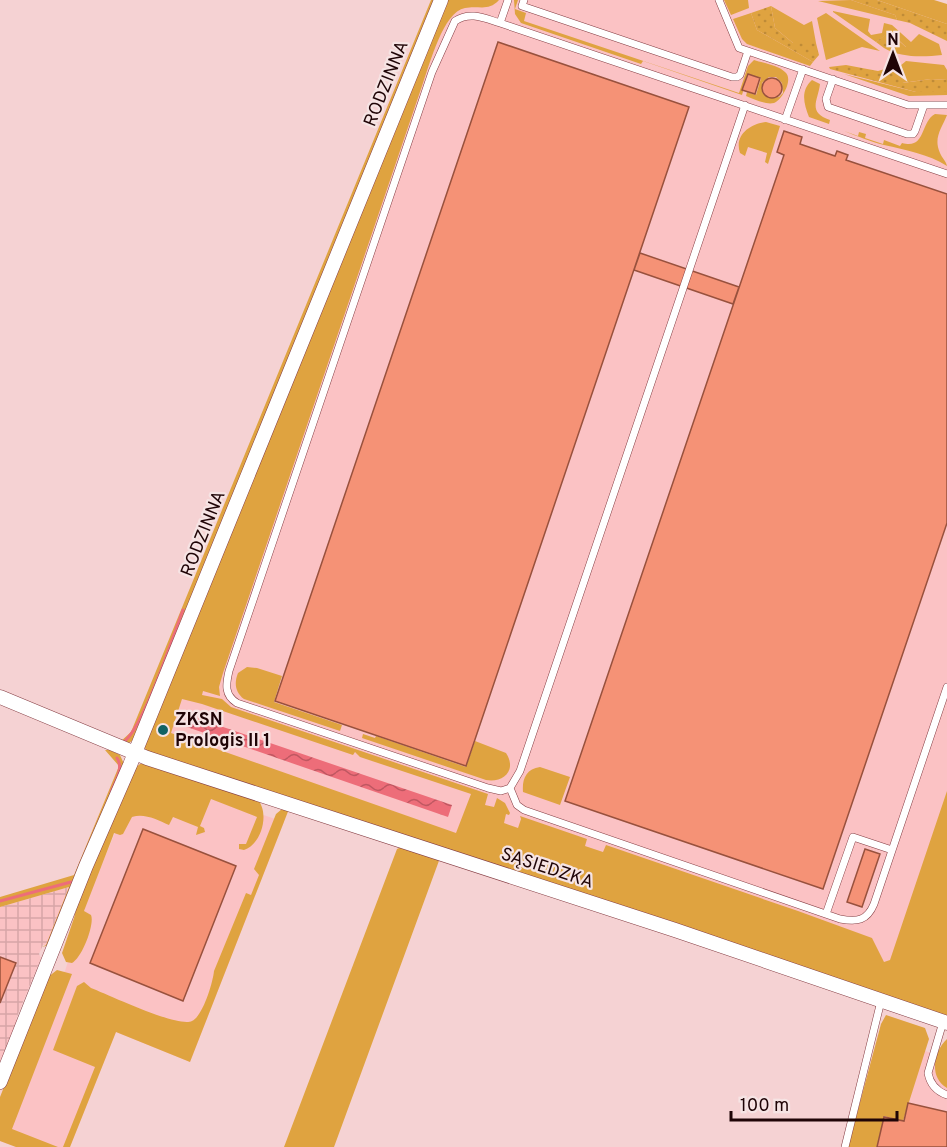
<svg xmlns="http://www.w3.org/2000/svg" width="947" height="1147" font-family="Overpass,sans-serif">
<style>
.built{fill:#fbc2c4}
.industrial{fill:url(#industrial-grid)}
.green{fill:#dfa340;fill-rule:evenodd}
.garden{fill:url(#garden-dots)}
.water{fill:url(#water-waves)}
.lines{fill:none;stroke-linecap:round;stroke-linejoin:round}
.stream{stroke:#ed6d79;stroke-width:3}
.building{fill:#f59276;stroke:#98513d;stroke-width:1.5}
.service-casing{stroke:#853d43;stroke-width:8}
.minor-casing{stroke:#853d43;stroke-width:15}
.service{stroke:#fff;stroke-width:7}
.minor{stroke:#fff;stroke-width:14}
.poi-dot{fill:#116263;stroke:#f6e4e4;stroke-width:2}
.labels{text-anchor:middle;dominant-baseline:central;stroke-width:4.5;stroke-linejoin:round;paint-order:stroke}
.street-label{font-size:18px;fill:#1f0406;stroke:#f6e4e4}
.poi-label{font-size:18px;font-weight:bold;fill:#1f0406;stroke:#f6e4e4;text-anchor:start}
</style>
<defs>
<pattern id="industrial-grid" width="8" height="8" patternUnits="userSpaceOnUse" patternTransform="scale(1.5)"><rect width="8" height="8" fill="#fbc2c4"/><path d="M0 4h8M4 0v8" fill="none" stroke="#d7a5a7"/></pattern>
<pattern id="garden-dots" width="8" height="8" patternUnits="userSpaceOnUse" patternTransform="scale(1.5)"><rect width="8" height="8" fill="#dfa340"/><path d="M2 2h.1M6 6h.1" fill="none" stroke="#bf8b37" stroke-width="1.8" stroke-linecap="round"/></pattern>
<pattern id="water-waves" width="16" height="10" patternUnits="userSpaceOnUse" patternTransform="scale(1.5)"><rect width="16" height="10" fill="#ed6d79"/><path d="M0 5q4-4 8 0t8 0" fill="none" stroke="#bf5761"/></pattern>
</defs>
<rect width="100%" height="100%" fill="#f5d2d3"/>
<path class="built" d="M454,0H877L947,24V1013L165,733L169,721L163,719Z
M140,773L284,822L190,1062L116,1032L70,1147H16L0,1141V1113L55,976L65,971L89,895Z
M916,1048L947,1058V1147H859Z"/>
<path class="industrial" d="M69,887L46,945H43L39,954L41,958L16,1019L19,1021L0,1070V907Z"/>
<path class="green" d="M431,0H436L138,732L132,741L127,744L120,742L131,732Z
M445,0H499C488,12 479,5 465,8C443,12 430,64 423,83L223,673L219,687L220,696L203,691L202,695L222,699L231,707L488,794L485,805L494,807L497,798L505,803L510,813L509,815L506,814L504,823L518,828L521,819L520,816L587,839L585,846L603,852L606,845L798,911L872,938L884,962L890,960L947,791V1016L586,894L151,753L146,751L144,745ZM182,699L202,704L353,755L355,752L360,757L471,794L456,833L171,733Z
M514,0H518L515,9L526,13L524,21L739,93L748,66L754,60C763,63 778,65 785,72C794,79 782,100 774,103C765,105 754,99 746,96L747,92L756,95L761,78L748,74L742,95L643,61L641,64L521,23L515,14ZM769,77H776L782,83L783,93L779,97L769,98L762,92V83Z
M724,0H748L749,8L731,15Z
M851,0L895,15L897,20L818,1Z
M877,0H934L947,4V24Z
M771,6L804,25L812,21L816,43H793L775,28Z
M833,11L870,19L868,31L871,35L882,33L884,23L892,25L911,42L919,34L939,44L942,55C923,57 901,58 884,48L906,47L890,32L876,42L833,12Z
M751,13L757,30L813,62L810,66L747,44L742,39L733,19Z
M826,13L880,51L862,47L826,60L817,18Z
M906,61L944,65L947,70V80L931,79L902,83L894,71Z
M844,74L916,92H947V95L909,96Z
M812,80L820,84C818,101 807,112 830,120L829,124L809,117C804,104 800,91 812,80Z
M935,114L947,115C942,128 933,138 940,153C942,158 946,161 947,166C928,154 906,150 884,145C871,142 857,136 844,131L858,136L859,132L866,134L865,138L883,144L884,140L900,146L902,143C926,150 920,122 935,114Z
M766,122L780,126L768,164L765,162L767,153L748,147L745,156L740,153C734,135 750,124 766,122Z
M247,667L257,668L282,676L274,702L342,725L340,731L244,699C235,692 234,683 238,673Z
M363,734L375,738L376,736L466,767L475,741L506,753C517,770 504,783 486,780L362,738Z
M105,750H110L120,755L124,764L49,945L42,947L46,945L69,887L0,907V897L74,875L119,766Z
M140,764H146L258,800C270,814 261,845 244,850L239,849V844H246L257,817L211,799L200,826L204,828L205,832L196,835L198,827L173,817L169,825C157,820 145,813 132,817L123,834L120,835L114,833L113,836L84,911L91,915C95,924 82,958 72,963L66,962L62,953L74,918L78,901L136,767Z
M540,767L570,777L560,805L523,792C522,779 526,769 540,767Z
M282,809H289L190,1062L116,1032L70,1147H63L95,1067L53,1050L77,986L84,982L91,988C109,995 178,1028 192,1021C203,1016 213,982 214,971L246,893L251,895L259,875L254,869L276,814Z
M403,846L440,858L334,1147H284L397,849Z
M57,970L72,974L12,1129L58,1147H16L0,1141V1097L48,977Z
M886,1015L925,1028L929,1039L903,1121L884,1116L877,1147H848L881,1024Z
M947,1039V1088C929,1078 933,1052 947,1039Z"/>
<path class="garden" d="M851,0H877L947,24V41L910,23L897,20L895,15Z
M771,6L775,28L793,43H816L819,55L813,62L757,30L751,13Z
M889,32L907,48H884L876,42Z
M846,65L878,71L885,69L894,71L903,83L931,79L947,80V92H916L830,69L829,67Z"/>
<path class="water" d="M191,716L452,805L448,817L187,727Z"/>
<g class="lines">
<path class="stream" d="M125,741C145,723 172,639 183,610
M111,792C115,782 124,768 117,758
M0,901L71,882"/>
</g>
<path class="building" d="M498,42L689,107L466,766L275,701Z
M748,74L760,78L755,94L742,90Z
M762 88a10 10 0 1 1 20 0a10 10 0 1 1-20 0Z
M784,131L802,137L800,144L835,156L837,151L848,155L846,160L947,194V523L823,889L565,801L784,155L777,152Z
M640,253L739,287L733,304L634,270Z
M143,829L236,866L183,1001L90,963Z
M865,849L880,854L862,907L847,902Z
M0,957L16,963L0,1003Z
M908,1103L947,1112V1147H877L884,1117L904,1121Z"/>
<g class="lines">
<g class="service-casing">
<path id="service" d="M524,0L522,6L732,77H737L740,75L748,51
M719,0L739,48L908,105H947
M500,23L508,0
M833,79L826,99L828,107L907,134H913L915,131L924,105
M745,105L520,771L510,788L501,791L488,788L237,703C224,695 226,684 229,671L432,72L455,21C470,11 484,18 500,23C649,73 798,124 947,174
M785,120L803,69
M510,788L517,805L524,810L840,919C857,922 867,921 874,904L947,687
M826,914L853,837L892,850
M943,1022L928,1073C930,1084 936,1091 947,1095
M845,1147L881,1001"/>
</g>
<g class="minor-casing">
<path id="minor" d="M0,697L147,758L675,930L947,1023
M0,1082L86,866L130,765L441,0"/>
</g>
<use href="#service" class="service"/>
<use href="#minor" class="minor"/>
</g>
<circle class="poi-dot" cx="163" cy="730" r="6"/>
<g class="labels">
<g class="street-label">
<text transform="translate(387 84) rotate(-68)">RODZINNA</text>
<text transform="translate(204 534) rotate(-68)">RODZINNA</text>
<text transform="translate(547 869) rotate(18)">SĄSIEDZKA</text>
</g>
<g class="poi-label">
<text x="175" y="720">ZKSN<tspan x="175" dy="21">Prologis II 1</tspan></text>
</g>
</g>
<g transform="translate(893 54)" stroke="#f6e4e4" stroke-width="4.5" paint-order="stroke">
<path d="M0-4.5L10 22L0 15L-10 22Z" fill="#1f0406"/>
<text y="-9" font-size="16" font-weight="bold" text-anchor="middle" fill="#1f0406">N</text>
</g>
<path d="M731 1111v9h166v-9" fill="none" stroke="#1f0406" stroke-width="3"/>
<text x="740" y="1111" font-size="18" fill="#1f0406" stroke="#f6e4e4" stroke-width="4.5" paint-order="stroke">100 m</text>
</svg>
